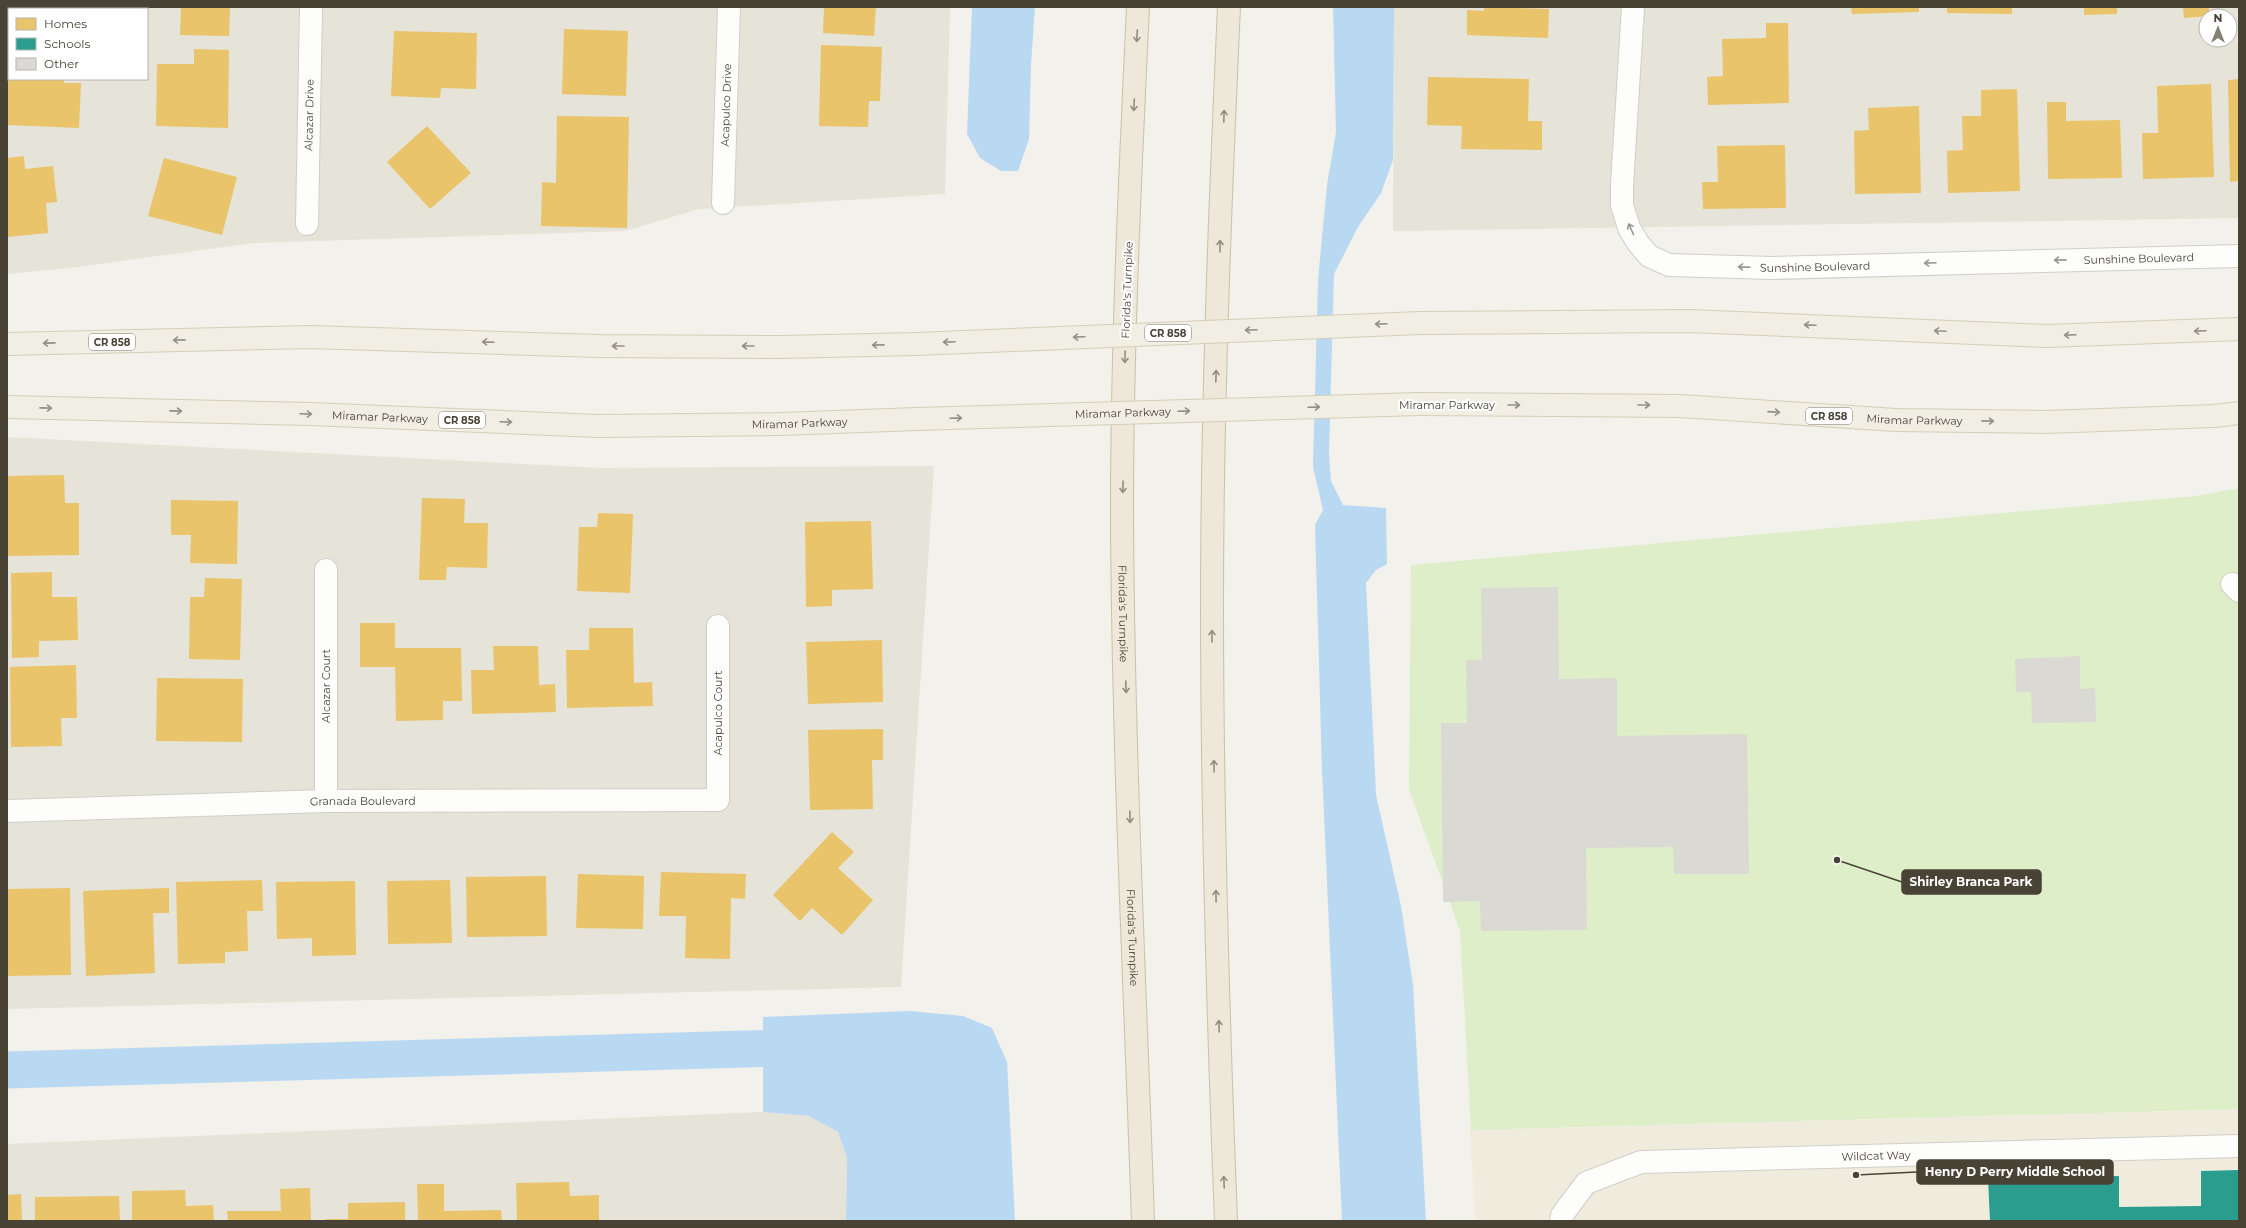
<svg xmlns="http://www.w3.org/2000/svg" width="2246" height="1228" font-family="Montserrat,sans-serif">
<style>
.residential{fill:#e6e3d8;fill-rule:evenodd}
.education{fill:#f0ecdd}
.green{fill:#ddeec9}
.water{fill:#b9d8f2}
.homes{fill:#e9c46a}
.schools{fill:#2a9d8f}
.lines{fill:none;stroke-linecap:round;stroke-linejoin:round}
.canal{stroke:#b9d8f2;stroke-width:37}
.building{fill:#dbd9d3}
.minor-casing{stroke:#d0cec8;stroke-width:24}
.major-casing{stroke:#d5ceb7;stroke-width:24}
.highway-casing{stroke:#ccc0a4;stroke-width:24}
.minor{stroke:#fdfdfc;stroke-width:22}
.major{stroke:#f1eee4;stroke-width:22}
.highway{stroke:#ede8d9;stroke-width:22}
.major-bridge-casing{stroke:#d5ceb7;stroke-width:24;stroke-linecap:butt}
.major-bridge{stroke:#f1eee4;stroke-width:22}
.oneway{stroke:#938d7f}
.oneway2{stroke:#9a978f}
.oneway3{stroke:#959084}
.labels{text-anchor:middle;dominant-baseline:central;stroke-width:4;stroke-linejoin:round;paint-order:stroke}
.shield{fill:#fff;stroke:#807b72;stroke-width:1}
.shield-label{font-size:10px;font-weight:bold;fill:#494336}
.street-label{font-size:11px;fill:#494336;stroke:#fff}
.leader{fill:none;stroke:#494336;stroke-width:1.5}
.callout-dot{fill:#494336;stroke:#fff;stroke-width:1.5}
.callout{fill:#494336;stroke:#494336;stroke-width:1.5}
.callout-label{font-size:12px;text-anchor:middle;font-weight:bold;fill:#fff}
</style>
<rect width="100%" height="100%" fill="#f2f1eb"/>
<path class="residential" d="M7,7H950L945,194L699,209L625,231L254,243L69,268L7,274ZM9,9H147V79H9Z
M1394,7H2239V218L1393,231ZM2206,16H2230V40H2206Z
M7,437L600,468L934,466L901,987L7,1009Z
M763,1112L809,1116L838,1132L847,1157L846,1221H7V1144Z"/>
<path class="education" d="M2239,1109V1221H1475L1470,1130Z"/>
<path class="green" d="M2239,488V1109L1471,1130L1460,931L1409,789L1411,565L2196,496Z"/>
<path class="water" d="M972,7H1035L1031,64L1029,139L1018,171H1001L980,158L967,134Z
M1333,7H1394L1393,160L1381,193L1358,227L1334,274L1329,452L1331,481L1343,505L1386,508L1387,564L1376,570L1366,583L1376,795L1401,906L1413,985L1426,1221H1342L1322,769L1315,525L1323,510L1313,467L1318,280L1327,185L1336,132Z
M910,1011L963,1016L992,1028L1007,1062L1015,1221H846L847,1157L838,1132L809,1116L763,1112V1017Z"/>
<path class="homes" d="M7,7H66V9H9V31H7Z
M181,7H230L229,36L180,35Z
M824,7H876L874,36L823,33Z
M1484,7L1549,9L1548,38L1467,35V10L1484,11Z
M1851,7H1919V12L1852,14Z
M1947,7H2012V14L1947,13Z
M2084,7H2117V14L2084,15Z
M2183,7H2209V16L2184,18Z
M1766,23H1788L1789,103L1708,105L1707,77L1723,76L1722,39L1766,38Z
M564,29L628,31L626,96L562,94Z
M394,31L477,33L476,89L441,88L440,98L391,96Z
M821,45L882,47L880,101H869L868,127L819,126Z
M7,46H9V79H64V83H81L79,128L7,125Z
M194,49L229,50L228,128L156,126L157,64H194Z
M1428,77L1529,79L1528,121H1542V150L1461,149L1462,126L1427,125Z
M2239,79V181L2230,182L2228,80Z
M2211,84L2214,177L2143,179L2142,133H2158L2157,86Z
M2017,89L2020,191L1948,193L1947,151L1963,150L1962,116H1981V90Z
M2047,102H2066V121L2120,120L2122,178L2048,179Z
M1919,106L1921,193L1855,194L1854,131L1869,130L1868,108Z
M557,116L629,117L627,228L541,226L542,182L556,183Z
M427,126L471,173L430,209L387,162Z
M1785,145L1786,208L1703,209L1702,182H1718L1717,146Z
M24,156L25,169L53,166L57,202L46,203L48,233L7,237V158Z
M164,158L237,177L222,235L148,216Z
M64,475L65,503H79V555L7,556V476Z
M422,498L465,499L464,523H488L487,568L447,567L446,580H419Z
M171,500L238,501L237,564L190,563L191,535H171Z
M598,513L633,514L630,593L577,591L579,527H597Z
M871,521L873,589L832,590V606L806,607L805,522Z
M52,572V597H77L78,640L39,641V657L12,658L11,573Z
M205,578L242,579L240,660L189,659L190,597H204Z
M360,623H395V648H461L462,701H443V720L396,721L395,667H360Z
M589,628H633L634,683L652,682L653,706L567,708L566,650H589Z
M882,640L883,702L808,704L806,642Z
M493,646H538L539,685L555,684L556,712L472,714L471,670H494Z
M76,665L77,718H61L62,746L11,747L10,667Z
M157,678L243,679L242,742L156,741Z
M883,729V760H872L873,809L810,810L808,730Z
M832,832L854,852L838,868L873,900L842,935L812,908L800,921L773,895Z
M661,872L746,874L745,899L731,898L730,959L685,958L686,916H659Z
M578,874L644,876L643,929L576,928Z
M546,876L547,936L467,937L466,877Z
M262,880L263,911H247L248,951L225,952V963L178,964L176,882Z
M450,880L452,943L388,944L387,881Z
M355,881L356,955L312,956V938L277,939L276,882Z
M70,888L71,975L7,976V889Z
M169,888V913H153L155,973L86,976L83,891Z
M569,1182L570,1196L599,1195V1221H517L516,1183Z
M417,1184H444V1211L501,1210L502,1221H418Z
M310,1188L311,1221H228L227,1211H281L280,1189Z
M185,1190L186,1206L213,1205L214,1221H132V1191Z
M21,1194L22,1221H7V1195Z
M119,1196L120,1221H35V1197Z
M405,1202V1221H325V1219H348V1203Z"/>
<path class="schools" d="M2239,1170V1221H1990L1988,1179L2119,1176V1207L2201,1206V1171Z"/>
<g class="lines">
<path class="canal" d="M7,1070L814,1047"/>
</g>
<path class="building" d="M1558,587L1559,679L1617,678V736L1747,734L1749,874H1674L1673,847L1586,848L1587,930L1481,931L1480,901L1443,902L1441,723H1467L1466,660H1482L1481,588Z
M2080,656V689L2095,688L2096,722L2032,723L2031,692H2016L2015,659Z"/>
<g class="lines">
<g class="minor-casing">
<g id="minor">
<path id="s1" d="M1633,7L1622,185V205L1629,228L1638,243L1649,256L1669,265L1773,268L2239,256"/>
<path id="s2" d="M723,203L729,7"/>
<path id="s3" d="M307,224L311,7"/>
<path d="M326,570V801"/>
<path d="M2232,584L2239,591"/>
<path id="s4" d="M7,811L326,801L718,800V626"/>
<path id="s5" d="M1561,1221L1562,1215L1586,1183L1641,1162L2239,1146"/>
</g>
</g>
<g class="major-casing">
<g id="major">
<path d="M1420,323L1690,321L2047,336L2239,329"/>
<path d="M7,344L311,337L600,346L780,347L917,344"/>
<path id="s6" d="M1419,404L1680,406L1896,420L2045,422L2214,416L2239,413"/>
<path id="s7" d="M7,407L310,414L598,426L781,424L917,419"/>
</g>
</g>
<g class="highway-casing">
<g id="highway">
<path id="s8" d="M1138,7C1130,176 1122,345 1122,513C1123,749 1135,985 1143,1221"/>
<path d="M1226,1221C1218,1016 1212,810 1212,605C1212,406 1220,206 1229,7"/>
</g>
</g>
<use href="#minor" class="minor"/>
<use href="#major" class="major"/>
<use href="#highway" class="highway"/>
<g class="major-bridge-casing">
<g id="major-bridge">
<path d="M917,344L1420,323"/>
<path id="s9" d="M917,419L1419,404"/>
</g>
</g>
<use href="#major-bridge" class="major-bridge"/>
</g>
<defs><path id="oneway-shaft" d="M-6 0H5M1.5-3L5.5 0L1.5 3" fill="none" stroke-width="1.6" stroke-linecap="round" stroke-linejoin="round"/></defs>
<g class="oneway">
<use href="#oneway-shaft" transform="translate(1137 36) rotate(93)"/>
<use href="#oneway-shaft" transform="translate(1134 105) rotate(93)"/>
<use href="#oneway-shaft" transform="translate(1224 116) rotate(-88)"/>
<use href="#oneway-shaft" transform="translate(1220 246) rotate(-89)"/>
<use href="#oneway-shaft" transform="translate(1125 357) rotate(91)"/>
<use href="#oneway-shaft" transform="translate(1216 376) rotate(-88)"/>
<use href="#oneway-shaft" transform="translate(1123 487) rotate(91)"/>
<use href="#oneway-shaft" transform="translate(1212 636) rotate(-91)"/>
<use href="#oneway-shaft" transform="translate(1126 687) rotate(88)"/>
<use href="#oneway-shaft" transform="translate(1214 766) rotate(-91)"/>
<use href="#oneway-shaft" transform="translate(1130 817) rotate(88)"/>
<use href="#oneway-shaft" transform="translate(1216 896) rotate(-91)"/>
<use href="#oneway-shaft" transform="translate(1219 1026) rotate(-92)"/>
<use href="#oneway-shaft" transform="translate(1224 1182) rotate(-92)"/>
</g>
<g class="oneway2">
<use href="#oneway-shaft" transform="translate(1631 229) rotate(-114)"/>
<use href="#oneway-shaft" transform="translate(2060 260) rotate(179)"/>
<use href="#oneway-shaft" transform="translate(1930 263) rotate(178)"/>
<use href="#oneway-shaft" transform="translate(1744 267) rotate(-178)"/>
</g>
<g class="oneway3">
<use href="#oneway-shaft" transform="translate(1381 324) rotate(178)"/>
<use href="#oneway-shaft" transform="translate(1810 325) rotate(-178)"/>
<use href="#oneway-shaft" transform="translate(1251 330) rotate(178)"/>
<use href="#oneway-shaft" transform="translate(1940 331) rotate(-177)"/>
<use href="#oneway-shaft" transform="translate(2200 331) rotate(178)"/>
<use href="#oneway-shaft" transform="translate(2070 335) rotate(178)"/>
<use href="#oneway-shaft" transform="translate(1079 337) rotate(178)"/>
<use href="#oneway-shaft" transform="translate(179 340) rotate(179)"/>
<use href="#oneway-shaft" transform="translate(488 342) rotate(-178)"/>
<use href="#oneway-shaft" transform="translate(949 342) rotate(178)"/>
<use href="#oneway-shaft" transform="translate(49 343) rotate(179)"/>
<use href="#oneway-shaft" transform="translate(878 345) rotate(179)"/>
<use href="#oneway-shaft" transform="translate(618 346) rotate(-180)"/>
<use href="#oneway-shaft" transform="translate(748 346) rotate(-180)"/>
<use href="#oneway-shaft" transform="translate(1514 405)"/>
<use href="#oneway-shaft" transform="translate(1644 405)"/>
<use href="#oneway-shaft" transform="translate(1314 407) rotate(-2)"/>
<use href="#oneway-shaft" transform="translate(46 408) rotate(1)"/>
<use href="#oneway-shaft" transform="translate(176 411) rotate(1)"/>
<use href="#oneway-shaft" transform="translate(1184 411) rotate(-2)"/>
<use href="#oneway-shaft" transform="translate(1774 412) rotate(4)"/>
<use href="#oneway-shaft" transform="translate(306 414) rotate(2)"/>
<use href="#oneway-shaft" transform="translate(956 418) rotate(-2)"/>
<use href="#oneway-shaft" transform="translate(1988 421) rotate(1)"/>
<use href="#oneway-shaft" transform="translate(506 422) rotate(2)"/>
</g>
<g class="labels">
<g class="shield">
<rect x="1145" y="325" width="46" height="16" rx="3"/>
<rect x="89" y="334" width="46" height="16" rx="3"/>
<rect x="1806" y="408" width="46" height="16" rx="3"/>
<rect x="439" y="412" width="46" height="16" rx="3"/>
</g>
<g class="shield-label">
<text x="1168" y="333">CR 858</text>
<text x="112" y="342">CR 858</text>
<text x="1829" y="416">CR 858</text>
<text x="462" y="420">CR 858</text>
</g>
<g class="street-label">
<text stroke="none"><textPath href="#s2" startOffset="98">Acapulco Drive</textPath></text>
<text stroke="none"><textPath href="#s3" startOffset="109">Alcazar Drive</textPath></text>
<text stroke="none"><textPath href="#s1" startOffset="749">Sunshine Boulevard</textPath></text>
<text stroke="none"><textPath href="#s1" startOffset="425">Sunshine Boulevard</textPath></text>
<text transform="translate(1127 290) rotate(-88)">Florida's Turnpike</text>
<text x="1447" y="405">Miramar Parkway</text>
<text stroke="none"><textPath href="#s9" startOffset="206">Miramar Parkway</textPath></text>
<text stroke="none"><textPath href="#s7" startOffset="373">Miramar Parkway</textPath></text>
<text stroke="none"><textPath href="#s6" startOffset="496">Miramar Parkway</textPath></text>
<text stroke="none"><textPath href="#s7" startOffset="793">Miramar Parkway</textPath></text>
<text stroke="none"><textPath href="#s8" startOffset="607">Florida's Turnpike</textPath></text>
<text transform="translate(326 686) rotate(-90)">Alcazar Court</text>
<text transform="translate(718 713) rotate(-90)">Acapulco Court</text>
<text stroke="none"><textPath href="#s4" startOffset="356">Granada Boulevard</textPath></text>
<text stroke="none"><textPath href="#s8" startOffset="931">Florida's Turnpike</textPath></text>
<text stroke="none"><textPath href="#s5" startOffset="340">Wildcat Way</textPath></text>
</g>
</g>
<path class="leader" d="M1837 860L1902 882M1856 1175L1917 1172"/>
<g class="callout-dot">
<circle cx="1837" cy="860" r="4"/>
<circle cx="1856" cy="1175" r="4"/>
</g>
<g class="callout">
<rect x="1902" y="870" width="139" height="24" rx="4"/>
<rect x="1917" y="1160" width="196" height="24" rx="4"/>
</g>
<g class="callout-label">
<text x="1971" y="886">Shirley Branca Park</text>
<text x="2015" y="1176">Henry D Perry Middle School</text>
</g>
<rect width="2246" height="1228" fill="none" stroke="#494336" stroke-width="16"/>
<rect x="8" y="8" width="140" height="72" fill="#ffffff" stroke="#b6b4af"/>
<rect x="16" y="18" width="20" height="12" fill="#e9c46a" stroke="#b6b4af"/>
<text x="44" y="28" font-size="12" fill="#494336">Homes</text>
<rect x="16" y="38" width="20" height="12" fill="#2a9d8f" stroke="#b6b4af"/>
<text x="44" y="48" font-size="12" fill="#494336">Schools</text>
<rect x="16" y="58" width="20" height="12" fill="#dbd9d3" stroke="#b6b4af"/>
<text x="44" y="68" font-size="12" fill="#494336">Other</text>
<g transform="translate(2218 28)"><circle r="19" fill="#ffffff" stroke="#b6b4af"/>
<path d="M0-3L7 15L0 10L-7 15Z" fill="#848075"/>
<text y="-6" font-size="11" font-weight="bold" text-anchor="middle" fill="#494336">N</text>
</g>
</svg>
